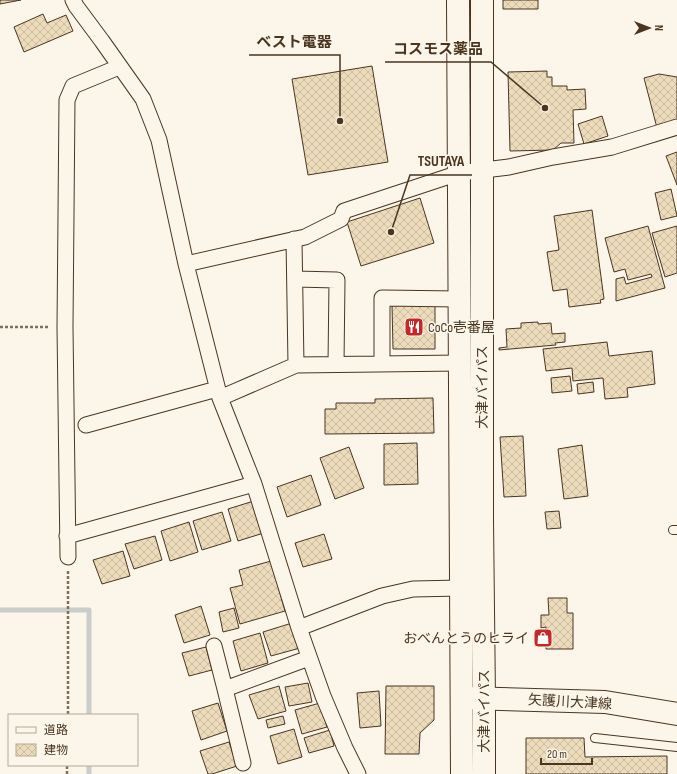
<svg xmlns="http://www.w3.org/2000/svg" width="677" height="774" font-family="'Sofia Sans Condensed','Noto Sans JP',sans-serif">
<style>
.lines{fill:none;stroke-linecap:round;stroke-linejoin:round}
.stream{stroke:#c9cecd;stroke-width:5}
.building{fill:url(#building-cross-hatch);stroke:#4a3520}
.lane-casing{stroke:#4a3520;stroke-width:10}
.street-casing{stroke:#4a3520;stroke-width:17}
.secondary-casing{stroke:#4a3520;stroke-width:24}
.highway-casing{stroke:#4a3520;stroke-width:24}
.path{stroke:#7f6f5c;stroke-width:2.5;stroke-dasharray:3 2;stroke-linecap:butt}
.lane{stroke:#fbf6e9;stroke-width:8}
.street{stroke:#fbf6e9;stroke-width:15}
.secondary{stroke:#fbf6e9;stroke-width:22}
.highway{stroke:#fbf6e9;stroke-width:22}
.labels{text-anchor:middle;dominant-baseline:central;stroke-width:3;stroke-linejoin:round;paint-order:stroke}
.poi-label{font-size:14px;fill:#4a3520;stroke:#fbf6e9;text-anchor:start}
.street-label{font-size:14px;fill:#4a3520;stroke:#fbf6e9}
.leader{fill:none;stroke:#4a3520;stroke-width:1.5}
.callout-dot{fill:#4a3520;stroke:#fbf6e9;stroke-width:1.5}
.callout-label{font-size:15px;text-anchor:middle;font-weight:bold;fill:#4a3520;stroke:#fbf6e9;stroke-width:3;stroke-linejoin:round;paint-order:stroke}
</style>
<defs>
<pattern id="building-cross-hatch" width="8" height="8" patternUnits="userSpaceOnUse"><rect width="8" height="8" fill="#ecdcbc"/><path d="M0 0l8 8M0 8l8-8" fill="none" stroke="#ccbda1"/></pattern>
</defs>
<rect width="100%" height="100%" fill="#fbf6e9"/>
<g class="lines">
<path class="stream" d="M0,610H89V715
M89,765V774"/>
</g>
<path class="building" d="M0,0H21L0,4Z
M503,0H538V9H503Z
M43,14L47,23L66,15L73,31L24,52L14,27Z
M372,66L388,162L308,175L292,79Z
M547,71V77H552V86H567V90L585,89L586,109L573,110L574,143H561L553,150L510,151L508,72Z
M659,74L677,77V122L657,128L644,78Z
M602,116L608,136L584,144L578,124Z
M677,152V185L666,156Z
M671,189L677,216L661,220L655,193Z
M420,198L434,243L361,266L347,222Z
M592,210L604,299L600,300L601,303L569,307L567,289L553,291L547,252L559,250L554,216Z
M648,226L665,288L616,301V279L624,277L626,284L652,277L651,274L628,280L625,269L614,272L605,238Z
M677,226V273L665,277L652,233Z
M392,305H435V349H393Z
M538,322V324L551,323L552,334L565,333V342L555,343L556,345L499,350V348L507,347L506,329L521,328V323Z
M607,342L609,356L652,351L655,384L627,388L628,397L605,399L603,378L573,381L572,368L546,371L543,349Z
M570,376L572,391L552,393L551,378Z
M593,382L594,392L578,394L577,384Z
M433,398L434,433L325,434V409H336V403H375V399Z
M523,436L526,496L504,497L500,437Z
M417,443L418,484L384,485V444Z
M582,445L588,496L564,499L558,449Z
M349,447L364,488L335,499L320,458Z
M311,475L321,505L287,517L277,487Z
M257,500L267,532L238,541L228,509Z
M559,511L561,528L547,529L545,512Z
M222,512L231,541L202,550L193,521Z
M189,522L198,552L170,561L161,531Z
M324,534L332,559L303,567L295,543Z
M155,536L162,560L134,569L125,544Z
M123,551L130,576L102,584L93,560Z
M271,561L285,611L240,624L230,588L243,585L239,570Z
M548,598H567V613H573V649H546V627L541,628V615H549Z
M201,606L210,635L184,643L175,615Z
M234,608L239,628L223,632L219,612Z
M292,623L300,648L271,656L263,632Z
M260,633L268,663L241,671L233,641Z
M206,647L212,670L189,676L182,653Z
M308,683L312,702L289,706L285,687Z
M279,686L286,711L258,719L249,695Z
M386,686H434V720L420,733L419,754H385Z
M379,691L381,726L360,728L357,693Z
M218,703L227,731L201,740L192,711Z
M320,703L327,727L302,734L295,710Z
M283,716L285,724L268,728L266,720Z
M294,729L302,757L278,764L270,736Z
M330,730L334,746L309,753L304,738Z
M526,738H584L585,757L667,756V774H526Z
M229,742L237,766L212,774H208L200,751Z"/>
<g class="lines">
<g class="lane-casing">
<path id="lane" d="M673,530H677
M595,738L677,747"/>
</g>
<g class="street-casing">
<path id="street" d="M73,0L76,6L102,41L143,99L159,140L186,264L220,398L254,484L299,628L323,696L345,748L358,774
M186,264L305,237L341,219L344,211L459,173L509,167L553,157L612,147L677,127
M295,279L337,280L336,364
M382,364V298L459,299
M296,365L460,363
M220,398L296,365L294,239
M86,425L217,389
M67,536L254,484
M68,557L65,327L67,100L73,86L119,67
M299,628L382,596L413,589L461,588
M214,646L225,689
M243,763L225,689L309,658"/>
</g>
<g class="secondary-casing">
<path id="secondary" d="M465,698L605,702L677,714"/>
</g>
<g class="highway-casing">
<path id="highway" d="M458,0L462,774
M482,0V521L484,698V774"/>
</g>
<path class="path" d="M0,327H49
M68,571V715
M67,774V765"/>
<use href="#lane" class="lane"/>
<use href="#street" class="street"/>
<use href="#secondary" class="secondary"/>
<use href="#highway" class="highway"/>
</g>
<defs>
<g id="restaurant-square" transform="scale(1)"><rect x="-9" y="-9" width="18" height="18" rx="4" fill="#c62828" stroke="#fbf6e9"/><path d="M-5-6h1v4h1v-4h1v4h1v-4h1v5L-1.5 .5V6h-2V.5L-5-1ZM5-6V6H3V1.5H1.5Q1.5-4 5-6Z" fill="#fff"/></g>
<g id="shop-square" transform="scale(1)"><rect x="-9" y="-9" width="18" height="18" rx="4" fill="#c62828" stroke="#fbf6e9"/><path d="M-5-2.5h2.3a2.7 3.5 0 0 1 5.4 0H5L5.5 6h-11ZM-1.5-2.5h3a1.5 2.3 0 0 0-3 0Z" fill="#fff"/></g>
</defs>
<g fill-rule="evenodd">
<use href="#restaurant-square" x="414" y="327"/>
<use href="#shop-square" x="543" y="638"/>
</g>
<g class="labels">
<g class="poi-label">
<text x="428" y="327">CoCo壱番屋</text>
<text x="529" y="638" text-anchor="end">おべんとうのヒライ</text>
</g>
<g class="street-label">
<text transform="translate(482 387) rotate(-90)">大津バイパス</text>
<text transform="translate(570 702) rotate(3)">矢護川大津線</text>
<text transform="translate(484 711) rotate(-90)">大津バイパス</text>
</g>
</g>
<path class="leader" d="M340 121L340 55H249M545 108L491 62H385M391 232L410 175H472"/>
<g class="callout-dot">
<circle cx="340" cy="121" r="4"/>
<circle cx="545" cy="108" r="4"/>
<circle cx="391" cy="232" r="4"/>
</g>
<g class="callout-label">
<text x="294" y="47">ベスト電器</text>
<text x="438" y="54">コスモス薬品</text>
<text x="441" y="166">TSUTAYA</text>
</g>
<rect x="8" y="714" width="130" height="52" fill="#fbf6e9" stroke="#b4a999"/>
<rect x="16" y="727" width="20" height="6" fill="#fbf6e9" stroke="#b4a999"/>
<text x="44" y="734" font-size="12" fill="#4a3520">道路</text>
<rect x="16" y="744" width="20" height="12" fill="url(#building-cross-hatch)" stroke="#b4a999"/>
<text x="44" y="754" font-size="12" fill="#4a3520">建物</text>
<g transform="translate(649 28) rotate(90)" stroke="#fbf6e9" stroke-width="3" paint-order="stroke">
<path d="M0-3L7 15L0 10L-7 15Z" fill="#4a3520"/>
<text y="-6" font-size="11" font-weight="bold" text-anchor="middle" fill="#4a3520">N</text>
</g>
<path d="M541 758v6h51v-6" fill="none" stroke="#4a3520" stroke-width="2"/>
<text x="547" y="758" font-size="12" fill="#4a3520" stroke="#fbf6e9" stroke-width="3" paint-order="stroke">20 m</text>
</svg>
